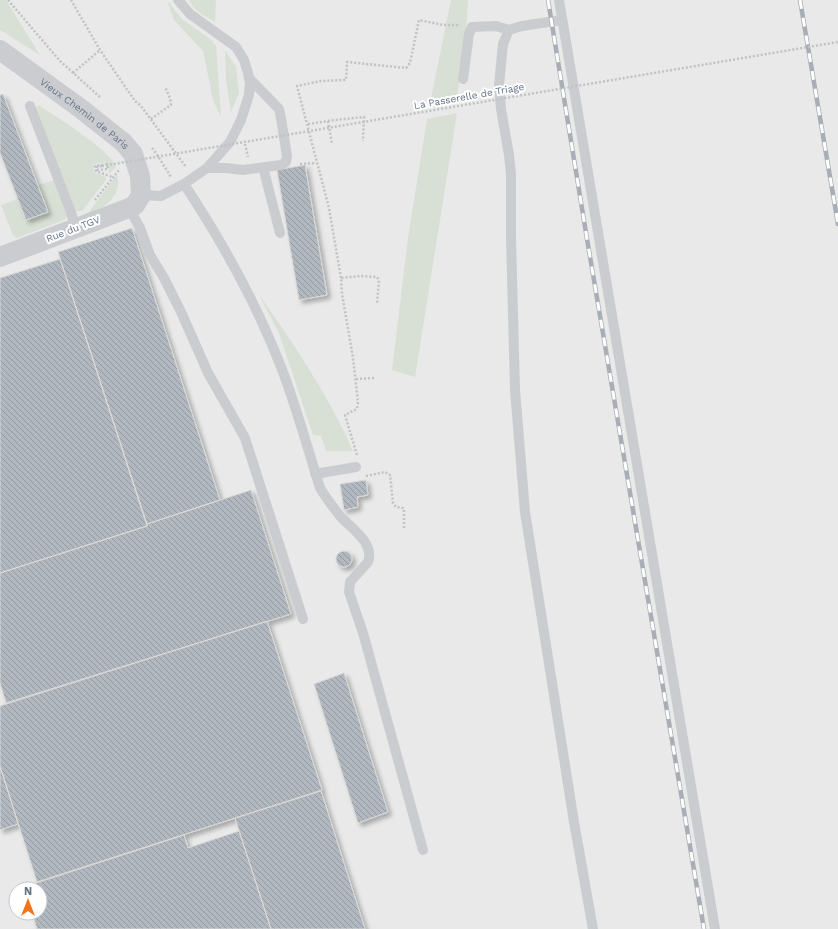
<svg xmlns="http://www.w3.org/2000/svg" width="838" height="929" font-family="'Work Sans',sans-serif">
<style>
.built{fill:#e8e9e8;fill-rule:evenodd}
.grass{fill:#d8e0d5}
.building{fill:url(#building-back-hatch);stroke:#d9dad7;filter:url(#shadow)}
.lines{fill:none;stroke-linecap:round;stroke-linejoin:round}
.path{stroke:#c0c2c5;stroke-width:2.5;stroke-dasharray:2 2;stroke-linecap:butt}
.lane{stroke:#caccd0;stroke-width:10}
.street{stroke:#caccd0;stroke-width:20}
.rail-casing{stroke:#a9adb5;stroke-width:4.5}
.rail{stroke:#fff;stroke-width:3;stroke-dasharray:9;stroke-linecap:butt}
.path-bridge{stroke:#c0c2c5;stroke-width:2.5;stroke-dasharray:2 2;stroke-linecap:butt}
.labels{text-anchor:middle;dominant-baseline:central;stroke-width:4;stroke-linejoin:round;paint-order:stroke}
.street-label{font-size:10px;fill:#647289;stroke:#fff}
</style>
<defs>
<pattern id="building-back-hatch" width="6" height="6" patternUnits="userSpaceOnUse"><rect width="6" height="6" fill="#b2b8c0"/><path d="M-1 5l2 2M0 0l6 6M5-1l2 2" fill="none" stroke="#949aa2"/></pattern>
<filter id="shadow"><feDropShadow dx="3.5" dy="3.5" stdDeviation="2" flood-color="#0004"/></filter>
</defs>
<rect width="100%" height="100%" fill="#f7f8f5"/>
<path class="built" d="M0,0H838V929H0ZM16,889H40V913H16Z"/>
<path class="grass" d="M0,0H6L40,55L0,30Z
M167,0L182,19L213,41V44L216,45L221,117L213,100L203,51L174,20Z
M189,0H216L215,22C206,17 193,10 189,0Z
M451,0H468L466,36L457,96L430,103Z
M225,51L236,67L239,93L231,112L226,81Z
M37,106H40C55,116 113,152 116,167L110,173H109L108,162L93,164L94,172L106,177V180L82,211H76L36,110Z
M457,113L415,377L392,370L408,238L427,119Z
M117,174C123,197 103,208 86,216Z
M55,180L68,213L66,219L17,238L13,235L1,205L18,199L26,220L48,212L38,185Z
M258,293C293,343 328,394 353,451H326L321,436L313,435L279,333Z"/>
<path class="building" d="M3,94L48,212L26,220L0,153V95Z
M305,165L327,295L299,300L277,170Z
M132,228L220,500L147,524L58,252Z
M60,259L147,526L0,573V278Z
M366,480L368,495L357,497L358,507L344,510L340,484Z
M251,490L291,614L6,703L0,683V573L147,526V524Z
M336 559a8 8 0 1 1 16 0a8 8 0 1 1-16 0Z
M267,621L322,790L37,882L0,766V706Z
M344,673L388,812L358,823L314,684Z
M0,769H1L18,824L0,830Z
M321,791L365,929H271L235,818Z
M239,831L271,929H37L32,913H40V889H24V887L184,835L188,848Z"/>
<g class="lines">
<path class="path" d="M8,0L60,61L101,98
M71,0L100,50L135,101L141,106L186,167
M73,73L100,50
M151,119L171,105L170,98L165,87
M328,121L332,144
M308,124L335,120L364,117L363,141
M245,144L248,157
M152,148L156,153L171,177
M300,164L316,163
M102,166L97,167V170L108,169L107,164L95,166L96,171L112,177
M95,200L119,170
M341,278L329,208L297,86L321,81L346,80L347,62L406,68L410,63L419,20L443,25H458
M356,379L374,378
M357,455L345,415L357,409L358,402L353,358L342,294L341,278L360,276L377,277L379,280L377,304
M366,476L385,472L390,475L393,503L396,507L403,508L404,509V529"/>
<path class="lane" d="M559,0L715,929
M562,20L522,26L509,30L503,44L499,85L501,109L509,155L511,174V238L515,390L525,512L574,822L593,929
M463,79L469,34L472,27L496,26L509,30
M30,106L71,212L75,228
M263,167L280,233
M207,168H226L243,170L281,165L286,162L287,156L281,118L279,109L250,79
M184,184C223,243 258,306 283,372C297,410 308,449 320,488C326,498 333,507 340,516C351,528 375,543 368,562L350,582L349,592L363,633L423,850
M141,195L161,196L184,184L207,168L230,142L241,120L249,95L250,83L248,73L244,60L236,47L190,14L178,0
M129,208L140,228L150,255L164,278L182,314L208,373L245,438L303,619
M315,474L356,467"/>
<path class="street" id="s1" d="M0,50L80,108L124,143L133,154L140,176L141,195L135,205L129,208L0,257"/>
<g class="rail-casing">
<path id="rail" d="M548,0L587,239L704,929
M800,0L838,224"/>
</g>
<use href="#rail" class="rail"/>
<path class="path-bridge" d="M102,166L838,42"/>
</g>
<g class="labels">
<g class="street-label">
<text transform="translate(469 96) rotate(-10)">La Passerelle de Triage</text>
<text stroke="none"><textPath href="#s1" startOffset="106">Vieux Chemin de Paris</textPath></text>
<text transform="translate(73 229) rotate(-21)">Rue du TGV</text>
</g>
</g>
<g transform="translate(28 901)"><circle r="19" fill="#ffffff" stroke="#c1c7d0"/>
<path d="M0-3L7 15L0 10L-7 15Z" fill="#f57318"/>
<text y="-6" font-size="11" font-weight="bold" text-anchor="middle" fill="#647289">N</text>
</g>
</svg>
